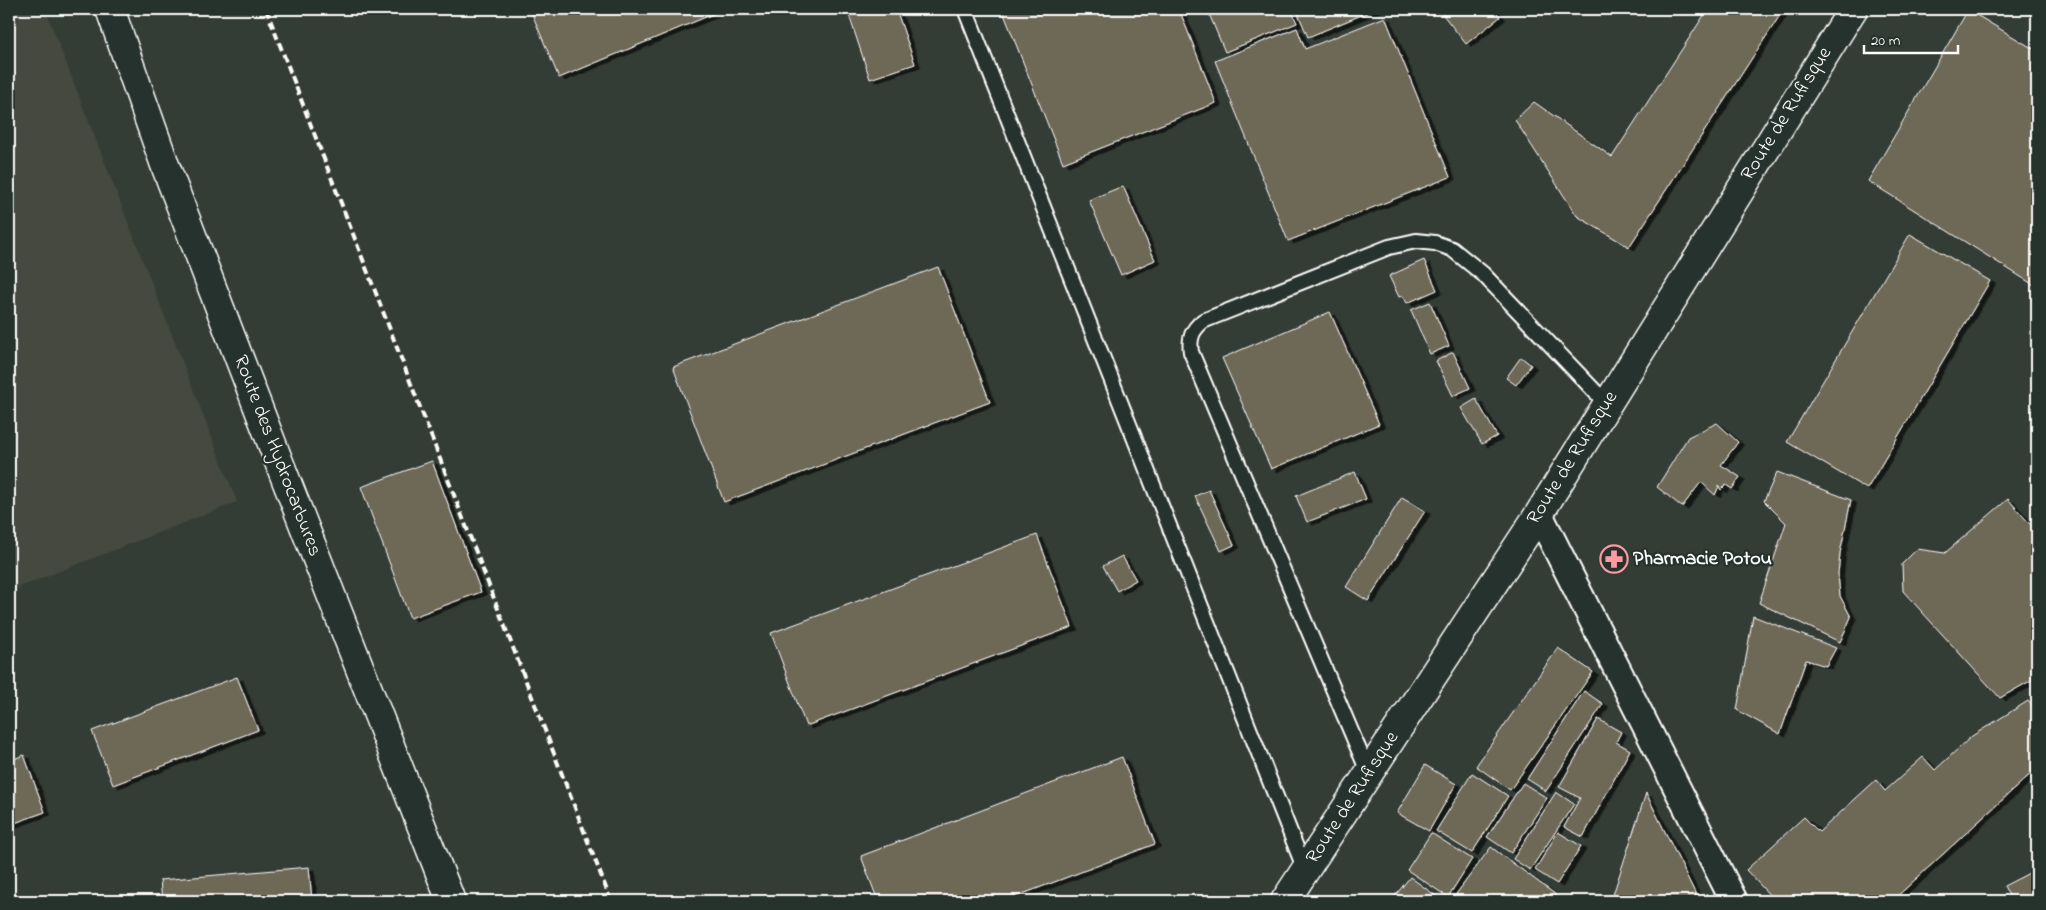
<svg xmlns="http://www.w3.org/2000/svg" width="2046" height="910" font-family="'Indie Flower',sans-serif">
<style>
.built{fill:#454a3f}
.building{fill:#6e6756;stroke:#fff;filter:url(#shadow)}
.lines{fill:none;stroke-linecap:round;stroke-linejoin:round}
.lane-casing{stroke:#fff;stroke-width:18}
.street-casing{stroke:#fff;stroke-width:30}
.secondary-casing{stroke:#fff;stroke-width:31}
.lane{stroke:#26332d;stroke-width:14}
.street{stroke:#26332d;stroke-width:26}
.secondary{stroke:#26332d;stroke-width:28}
.rail{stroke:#fff;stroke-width:4;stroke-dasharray:8 4;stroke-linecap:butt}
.labels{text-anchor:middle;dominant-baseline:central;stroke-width:4.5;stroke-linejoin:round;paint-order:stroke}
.street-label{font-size:20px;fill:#fff;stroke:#26332d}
.poi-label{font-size:20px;font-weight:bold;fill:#fff;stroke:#26332d;text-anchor:start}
</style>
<defs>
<filter id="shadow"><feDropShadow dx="5.5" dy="3" stdDeviation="0" flood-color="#0009"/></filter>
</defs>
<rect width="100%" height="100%" fill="#343d35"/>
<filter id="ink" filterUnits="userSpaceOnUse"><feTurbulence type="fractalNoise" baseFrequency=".02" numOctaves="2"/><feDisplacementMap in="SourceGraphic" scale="10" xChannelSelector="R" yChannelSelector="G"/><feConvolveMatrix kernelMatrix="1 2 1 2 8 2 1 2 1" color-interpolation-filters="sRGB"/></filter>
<g filter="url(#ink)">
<path class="built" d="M9,9H45L237,502L9,591Z"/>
<path class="building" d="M530,9H725L559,78Z
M847,9H896L915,64L870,79Z
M1002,9H1179L1216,103L1063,163Z
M1207,9H1291L1297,23L1225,52Z
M1296,9H1376L1308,37Z
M1442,9H1494L1500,17L1466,44L1440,11Z
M1708,9H1784L1629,247L1577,216L1515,120L1534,102L1612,157Z
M2023,9H2037V18Z
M1968,10L2037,51V287L1868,181Z
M1385,17L1450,177L1288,241L1215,61L1297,28L1305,49Z
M1123,186L1155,260L1121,275L1089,200Z
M1910,234L1990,281L1867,489L1787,442Z
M1424,260L1437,290L1407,303L1403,296L1399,297L1389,276Z
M938,267L990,402L724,502L673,367Z
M1430,302L1449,346L1430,354L1411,310Z
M1330,312L1379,424L1271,469L1222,358Z
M1453,352L1470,388L1453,396L1436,361Z
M1521,357L1531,365L1516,385L1506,378Z
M1476,399L1497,436L1482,444L1461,408Z
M1717,423L1738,442L1721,465L1740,477L1732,489L1726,485L1721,490L1719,486L1715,495L1701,482L1682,507L1657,487L1688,437Z
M432,461L481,592L410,618L361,487Z
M1355,472L1366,499L1307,522L1296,496Z
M1777,472L1851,500L1840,553L1838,574L1840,596L1851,617L1840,642L1759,603L1786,523L1764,501Z
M1209,490L1234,545L1221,551L1195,496Z
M1402,497L1425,511L1368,601L1346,587Z
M2008,499L2037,532V677L2000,698L1903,591L1902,564L1917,549L1945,553Z
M1037,535L1072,627L806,726L771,633Z
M1122,556L1136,580L1117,591L1103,566Z
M1753,616L1836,648L1826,666L1806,660L1780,734L1737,710Z
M1558,648L1593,672L1510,790L1476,766Z
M237,677L258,730L113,785L92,731Z
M1584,691L1603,704L1546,791L1527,779Z
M2028,701L2037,711V768L1892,901H1775L1746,870L1804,817L1819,832L1876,780L1885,791L1923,757L1935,770L1972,736Z
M1598,719L1621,732L1616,742L1630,750L1583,837L1564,827L1580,798L1559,787Z
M24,755L45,812L9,825V761Z
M1122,757L1155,844L1004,901H878L861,856Z
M1425,765L1456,784L1429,831L1397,813Z
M1472,773L1508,796L1472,853L1436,831Z
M1523,783L1547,798L1511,853L1487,837Z
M1556,792L1574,804L1530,870L1513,859Z
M1646,793L1699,901H1611Z
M1558,832L1581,846L1557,884L1535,870Z
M1431,833L1472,859L1448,897L1407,870Z
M1491,847L1556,895L1552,901H1459L1454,897Z
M309,867L312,901H162L160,880Z
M2037,869V901H2012L2004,886Z
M1410,877L1443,901H1391Z"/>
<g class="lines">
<g class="lane-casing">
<path id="lane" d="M965,9L1305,870
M1369,774L1191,352C1189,338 1192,330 1203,321L1389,247L1416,241L1435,243L1452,249L1483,274L1607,404"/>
</g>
<g class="street-casing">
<path id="street" d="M1539,514L1734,901"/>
</g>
<g class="secondary-casing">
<path id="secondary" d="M110,9L165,165L279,462L451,901
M1285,901L1539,514L1853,9"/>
</g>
<use href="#lane" class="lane"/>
<use href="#street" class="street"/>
<use href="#secondary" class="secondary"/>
<path class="rail" d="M266,9L611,901"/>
</g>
</g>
<defs>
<g id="pharmacy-ring" transform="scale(1.4375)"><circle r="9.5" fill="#26332d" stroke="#ff9aa2" stroke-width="1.5"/><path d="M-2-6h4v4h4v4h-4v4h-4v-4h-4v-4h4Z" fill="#ff9aa2"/></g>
</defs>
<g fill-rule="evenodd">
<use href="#pharmacy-ring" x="1614" y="559"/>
</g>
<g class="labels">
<g class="street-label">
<text transform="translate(1787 114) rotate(-58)">Route de Rufisque</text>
<text transform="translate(277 456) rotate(69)">Route des Hydrocarbures</text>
<text transform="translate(1573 458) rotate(-58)">Route de Rufisque</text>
<text transform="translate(1353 798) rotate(-57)">Route de Rufisque</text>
</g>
<g class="poi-label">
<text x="1633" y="559">Pharmacie Potou</text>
</g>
</g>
<rect width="2046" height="910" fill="none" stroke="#26332d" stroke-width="30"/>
<rect x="15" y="15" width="2016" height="880" fill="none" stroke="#fff" stroke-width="2" filter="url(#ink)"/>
<path d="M1864 45v8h94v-8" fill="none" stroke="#ffffff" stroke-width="2.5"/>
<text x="1871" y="45" font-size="15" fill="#ffffff" stroke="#26332d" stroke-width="4" paint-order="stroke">20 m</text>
</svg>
